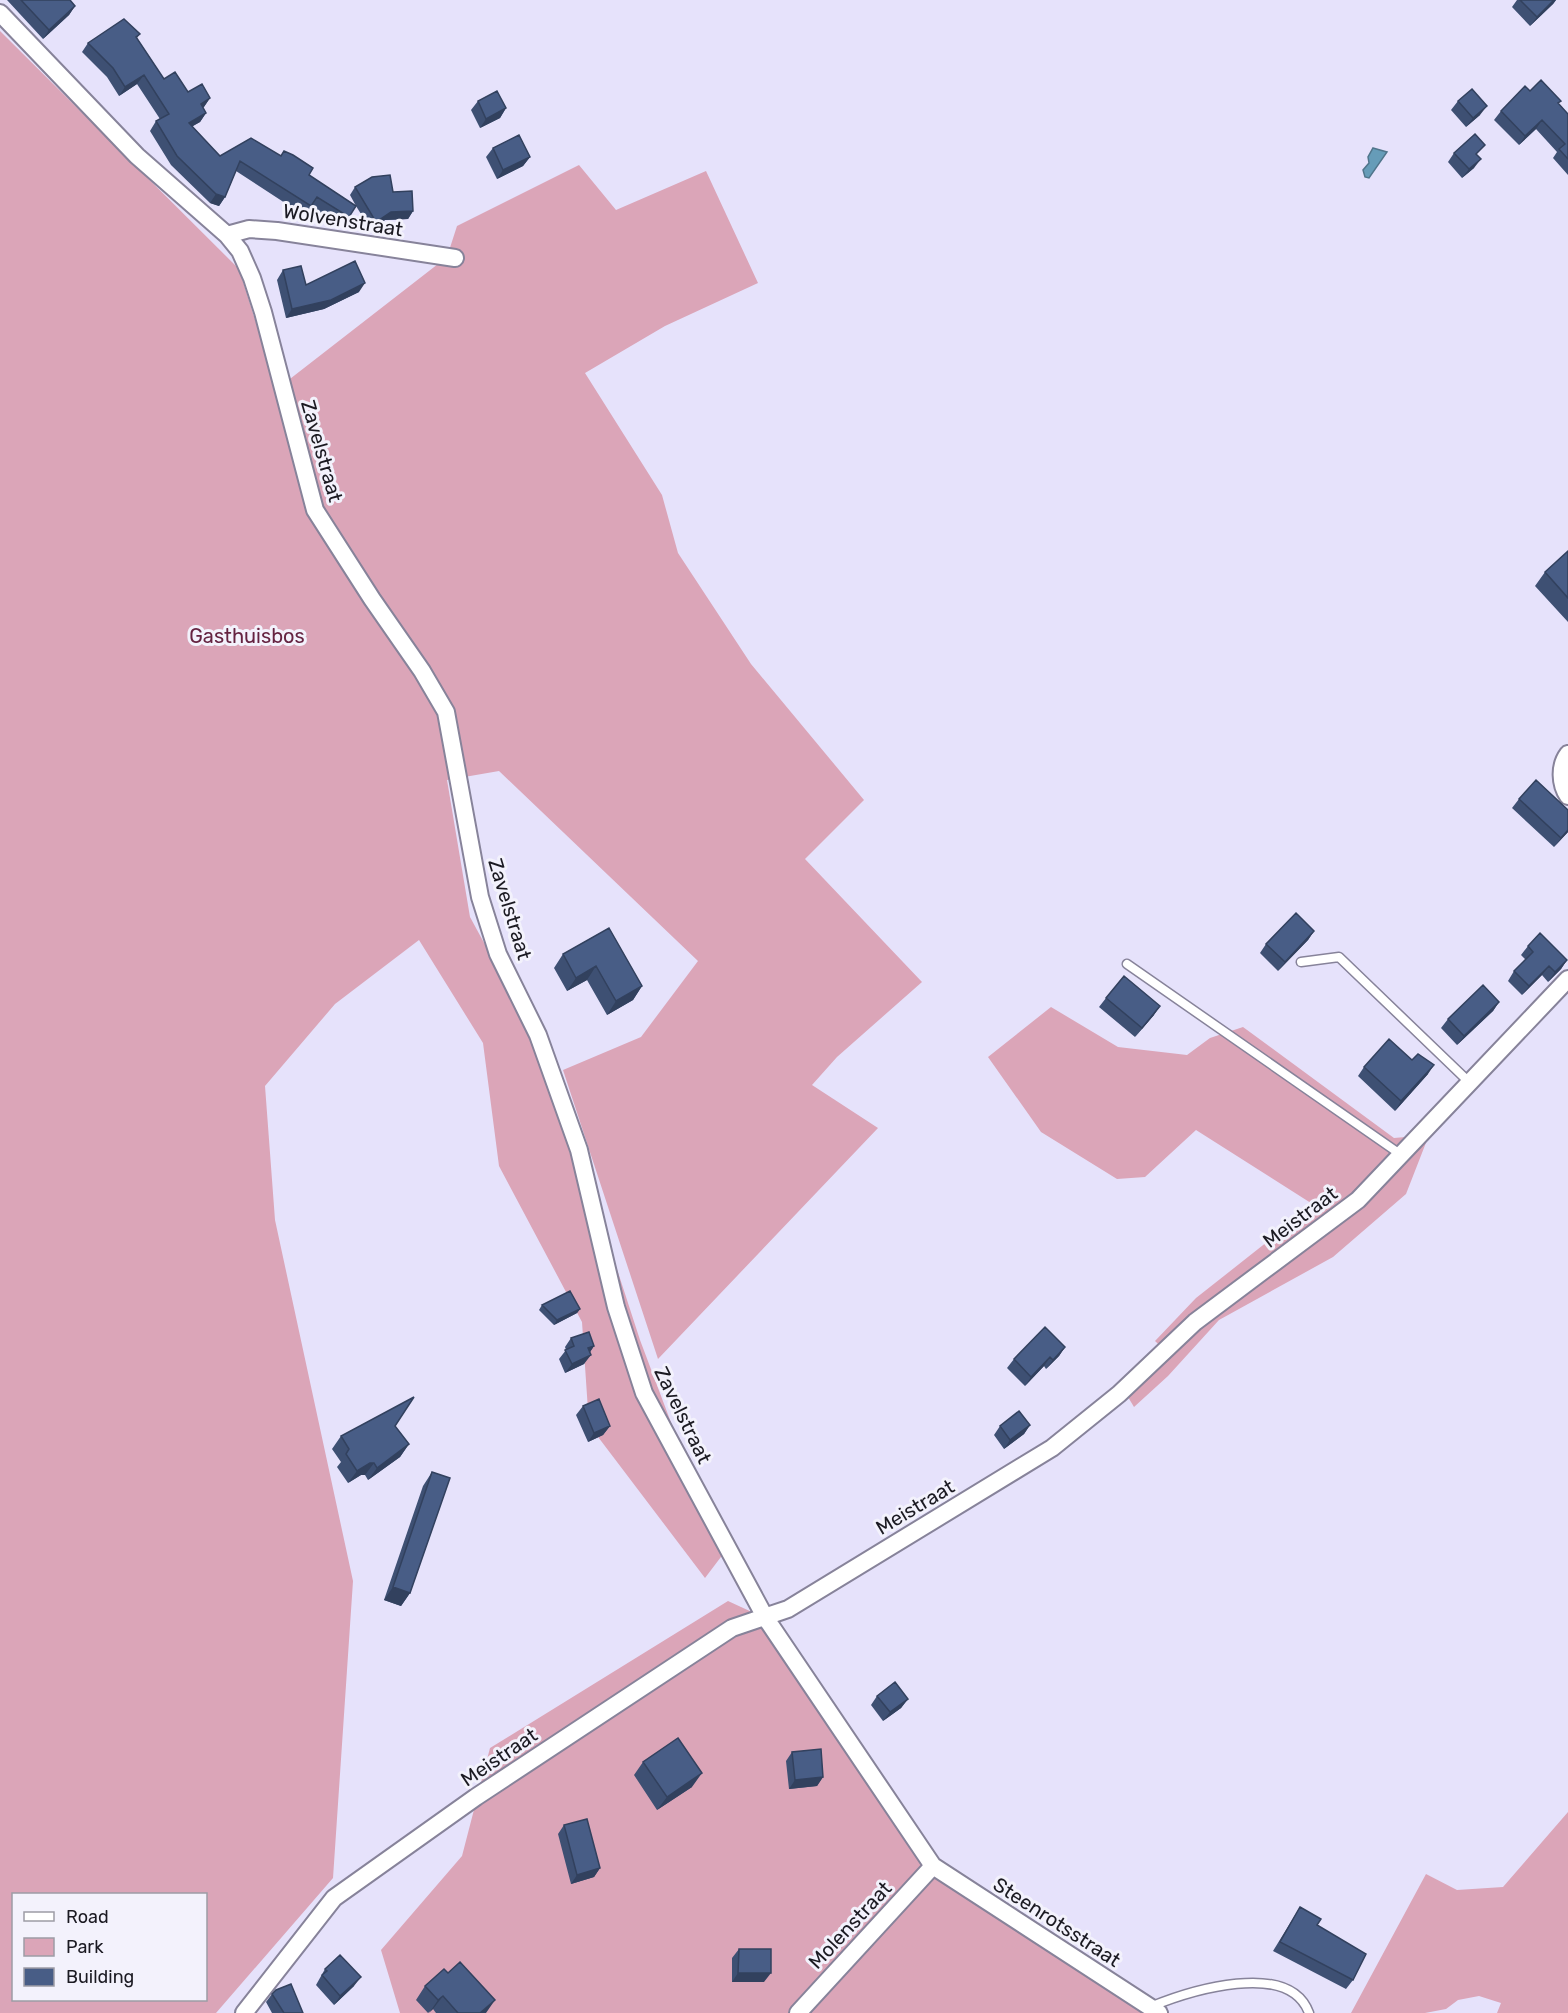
<svg xmlns="http://www.w3.org/2000/svg" width="1568" height="2013" font-family="Rubik,sans-serif">
<style>
.green{fill:#dba5b8;fill-rule:evenodd}
.water{fill:#669cb8;stroke:#50758b;stroke-width:1.5}
.lines{fill:none;stroke-linecap:round;stroke-linejoin:round}
.service-casing{stroke:#87839a;stroke-width:11}
.minor-casing{stroke:#87839a;stroke-width:20}
.service{stroke:#fff;stroke-width:8}
.minor{stroke:#fff;stroke-width:16}
.wall{fill:#3e5073}
.shaded-wall{fill:#32415e}
.building{fill:#485d86;stroke:#32415e;stroke-width:1.5}
.labels{text-anchor:middle;dominant-baseline:central;stroke-width:6;stroke-linejoin:round;paint-order:stroke}
.street-label{font-size:20px;fill:#1b1a22;stroke:#f3f2fc}
.park-label{font-size:20px;fill:#652341;stroke:#f3f2fc}
</style>
<rect width="100%" height="100%" fill="#e6e2fb"/>
<path class="green" d="M0,31L239,269L277,389L447,257L457,226L579,165L616,210L706,171L758,283L665,326L585,373L662,495L678,553L751,664L864,800L805,859L922,982L837,1057L812,1085L878,1128L658,1359L563,1070L641,1037L698,961L499,771L447,780L470,917L531,1029L577,1146L640,1340L705,1513L730,1545L705,1578L589,1425L582,1322L499,1166L483,1043L419,940L335,1004L265,1086L275,1220L353,1581L333,1878L216,2013H0ZM14,1894H206V2000H14Z
M1051,1007L1118,1047L1187,1055L1210,1038L1243,1027L1394,1138L1429,1135L1406,1194L1333,1257L1219,1320L1168,1376L1134,1407L1125,1392L1169,1354L1155,1341L1196,1298L1314,1205L1196,1130L1145,1177L1117,1179L1041,1132L988,1057Z
M728,1601L754,1613L924,1868L789,2013H400L381,1950L462,1856L490,1748Z
M1568,1812V2013H1497L1501,2003L1479,1996L1458,2000L1446,2009L1425,2013H1351L1426,1874L1457,1890L1503,1887Z
M935,1877L1142,2013H810Z"/>
<path class="water" d="M1373,148L1387,152L1369,178L1365,177L1363,170L1369,163L1368,157Z"/>
<g class="lines">
<g class="service-casing">
<path id="service" d="M1301,962L1339,957L1468,1081
M1127,964L1400,1154
M1150,2007C1189,1991 1289,1959 1309,2013"/>
</g>
<g class="minor-casing">
<path id="minor" d="M0,13L137,156L227,235L240,251L252,278L263,312L315,510L372,599L422,671L446,712L480,897L498,954L538,1035L579,1150L616,1307L644,1393L765,1617L933,1866L1159,2013
M227,235L249,229L277,231L455,258
M1568,754C1559,766 1560,784 1568,796
M244,2013L334,1898L476,1797L732,1628L788,1609L1052,1448L1119,1394L1195,1322L1358,1200L1568,979
M798,2013L933,1866"/>
</g>
<use href="#service" class="service"/>
<use href="#minor" class="minor"/>
</g>
<path class="wall" d="M7,0H70L75,6L69,15L43,39Z
M1517,0H1556L1553,4L1530,26L1512,7Z
M140,34L137,38L164,79L188,92L210,98L203,108L206,113L200,122L192,126L220,156L309,175L356,206L350,195L355,187L393,192L413,211L408,219L385,220L371,230L356,206L343,227L311,207L305,216L236,171L225,197L219,206L210,203L171,165L150,131L156,121L160,119L137,84L119,96L107,77L82,52L88,43Z
M1530,91L1559,104L1568,114V175L1553,158L1557,152L1536,129L1519,145L1494,120L1501,111Z
M478,101L506,108L500,118L480,128L471,110Z
M1458,101L1480,115L1466,127L1451,110Z
M493,148L530,157L523,166L497,179L486,157Z
M1454,153L1477,155L1474,168L1462,178L1448,162Z
M283,270L306,285L359,292L324,309L286,318L277,280Z
M1568,551V622L1535,586L1545,572Z
M1519,799L1568,810V832L1554,847L1512,808Z
M609,928L642,986L633,1000L607,1015L587,980L567,991L554,968L563,954Z
M1314,931L1308,940L1278,971L1260,953L1266,944Z
M1528,946L1567,960L1561,969L1548,982L1542,975L1522,995L1508,981L1514,971L1526,960L1521,955Z
M1106,998L1154,1015L1135,1037L1099,1007Z
M1499,1002L1493,1011L1457,1045L1441,1028L1448,1019Z
M1364,1067L1428,1074L1395,1111L1358,1076Z
M542,1305L580,1309L577,1313L554,1325L539,1310Z
M571,1338L594,1346L590,1352L584,1364L565,1373L559,1359L566,1350L565,1347Z
M1065,1347L1059,1356L1046,1369L1044,1366L1025,1386L1007,1368L1014,1359Z
M583,1406L610,1426L603,1435L588,1442L576,1415Z
M1030,1425L1024,1434L1004,1449L994,1435L1000,1426Z
M395,1426L409,1444L400,1457L368,1480L365,1475H361L348,1483L337,1467L341,1462L332,1449L341,1436Z
M432,1472L410,1593L401,1606L384,1600L423,1486Z
M877,1696L908,1699L901,1708L883,1721L871,1705Z
M792,1752L823,1777L817,1786L789,1789L786,1761Z
M643,1762L692,1787L657,1810L634,1775Z
M564,1825L600,1868L594,1877L571,1884L558,1834Z
M1300,1907L1317,1925L1353,1980L1346,1989L1273,1951Z
M739,1949L764,1982H732V1958Z
M325,1969L354,1986L334,2005L316,1985Z
M448,1973L486,2013H436L433,2009L428,2013L416,2000L425,1986Z
M272,1994L303,2013H272L266,2002Z"/>
<path class="shaded-wall" d="M1554,0H1556L1553,4L1530,26L1537,17Z
M75,6L69,15L43,39L49,30Z
M144,75L137,84L119,96L125,87Z
M210,98L204,107L194,113L201,104Z
M1487,106L1480,115L1466,127L1473,118Z
M506,108L500,118L480,128L486,119Z
M206,113L200,122L183,132L189,123Z
M1542,120L1536,129L1519,145L1525,136Z
M530,157L523,166L497,179L503,170Z
M1481,159L1474,168L1462,178L1469,169Z
M216,194L225,197L219,206L210,203Z
M413,211L408,219L385,220L371,230L376,222L391,212Z
M365,283L359,292L324,309L286,318L292,309Z
M1568,830V832L1554,847L1561,838Z
M1314,931L1308,940L1278,971L1285,962Z
M1567,960L1561,969L1548,982L1555,972Z
M596,966L587,980L567,991L576,978Z
M1549,966L1542,975L1522,995L1529,986Z
M642,986L633,1000L607,1015L616,1001Z
M1499,1002L1493,1011L1457,1045L1464,1036Z
M1160,1006L1154,1015L1135,1037L1142,1028Z
M1434,1065L1428,1074L1395,1111L1401,1101Z
M580,1309L577,1313L554,1325L557,1320Z
M594,1346L588,1355V1348Z
M1065,1347L1059,1356L1046,1369L1053,1360Z
M591,1355L584,1364L565,1373L572,1364Z
M1050,1357L1044,1366L1025,1386L1031,1377Z
M1030,1425L1024,1434L1004,1449L1010,1440Z
M610,1426L603,1435L588,1442L594,1433Z
M409,1444L400,1457L368,1480L377,1468Z
M370,1463H374L365,1475H361L348,1483L357,1471Z
M393,1587L410,1593L401,1606L384,1600Z
M908,1699L901,1708L883,1721L890,1712Z
M702,1773L692,1787L657,1810L667,1797Z
M823,1777L817,1786L789,1789L795,1780Z
M600,1868L594,1877L571,1884L577,1875Z
M738,1973H771L764,1982H732Z
M361,1977L354,1986L334,2005L340,1996Z
M443,1996L433,2009L429,2013L438,2000Z
M495,2000L486,2013H480Z"/>
<path class="building" d="M21,0H70L75,6L49,30Z
M1520,0H1554L1537,17Z
M124,19L140,34L136,37L164,79L175,72L188,92L202,84L210,98L201,104L206,113L189,123L220,156L251,138L281,156L284,151L293,155L313,168L309,175L356,206L349,217L317,197L311,206L240,161L225,197L216,194L177,156L156,121L169,114L144,75L125,87L113,68L88,43Z
M1541,80L1561,101L1558,103L1568,114V159L1559,149L1565,144L1542,120L1525,136L1501,111L1525,86L1530,91Z
M1472,89L1487,106L1473,118L1458,101Z
M497,91L506,108L486,119L478,101Z
M1475,134L1485,145L1476,154L1481,159L1469,169L1454,153Z
M519,135L530,157L503,170L493,148Z
M390,175L393,192L412,191L413,211L391,212L376,222L355,187L372,177Z
M355,261L365,283L331,300L292,309L283,270L301,266L306,285Z
M1568,551V598L1545,572Z
M1536,780L1568,810V830L1561,838L1519,799Z
M1296,913L1314,931L1285,962L1266,944Z
M609,928L642,986L616,1001L596,966L576,978L563,954Z
M1540,933L1567,960L1555,972L1549,966L1529,986L1514,971L1533,952L1528,946Z
M1124,976L1160,1006L1142,1028L1106,998Z
M1483,985L1499,1002L1464,1036L1448,1019Z
M1389,1039L1412,1060L1418,1054L1434,1065L1401,1101L1364,1067Z
M570,1291L580,1309L557,1320L542,1305Z
M1045,1327L1065,1347L1053,1360L1050,1357L1031,1377L1014,1359Z
M589,1332L594,1346L588,1348L591,1355L572,1364L565,1350L574,1346L571,1338Z
M414,1397L395,1426L409,1444L377,1468L374,1463H370L357,1471L346,1454L349,1449L341,1436Z
M599,1399L610,1426L594,1433L583,1406Z
M1019,1411L1030,1425L1010,1440L1000,1426Z
M432,1472L450,1478L410,1593L393,1587Z
M895,1682L908,1699L890,1712L877,1696Z
M678,1738L702,1773L667,1797L643,1762Z
M821,1749L823,1777L795,1780L792,1752Z
M587,1819L600,1868L577,1875L564,1825Z
M1300,1907L1321,1919L1317,1925L1366,1954L1353,1980L1280,1942Z
M739,1949H771V1973H738Z
M340,1955L361,1977L340,1996L322,1975L327,1971L325,1969Z
M460,1962L495,2000L480,2013H458L443,1996L438,2000L425,1986L444,1969L448,1973Z
M291,1984L303,2013H284L272,1994L276,1990Z"/>
<g class="labels">
<g class="street-label">
<text transform="translate(343 220) rotate(9)">Wolvenstraat</text>
<text transform="translate(322 451) rotate(74)">Zavelstraat</text>
<text transform="translate(510 909) rotate(73)">Zavelstraat</text>
<text transform="translate(1300 1217) rotate(-37)">Meistraat</text>
<text transform="translate(683 1415) rotate(64)">Zavelstraat</text>
<text transform="translate(915 1507) rotate(-31)">Meistraat</text>
<text transform="translate(499 1757) rotate(-34)">Meistraat</text>
<text transform="translate(1057 1922) rotate(33)">Steenrotsstraat</text>
<text transform="translate(850 1925) rotate(-47)">Molenstraat</text>
</g>
<g class="park-label">
<text x="247" y="636">Gasthuisbos</text>
</g>
</g>
<rect x="12" y="1893" width="195" height="108" fill="#f3f2fc" stroke="#9d9ca5" stroke-width="1.5"/>
<rect x="24" y="1912" width="30" height="9" fill="#ffffff" stroke="#9d9ca5" stroke-width="1.5"/>
<text x="66" y="1923" font-size="18" fill="#1b1a22">Road</text>
<rect x="24" y="1938" width="30" height="18" fill="#dba5b8" stroke="#9d9ca5" stroke-width="1.5"/>
<text x="66" y="1953" font-size="18" fill="#1b1a22">Park</text>
<rect x="24" y="1968" width="30" height="18" fill="#485d86" stroke="#9d9ca5" stroke-width="1.5"/>
<text x="66" y="1983" font-size="18" fill="#1b1a22">Building</text>
</svg>
